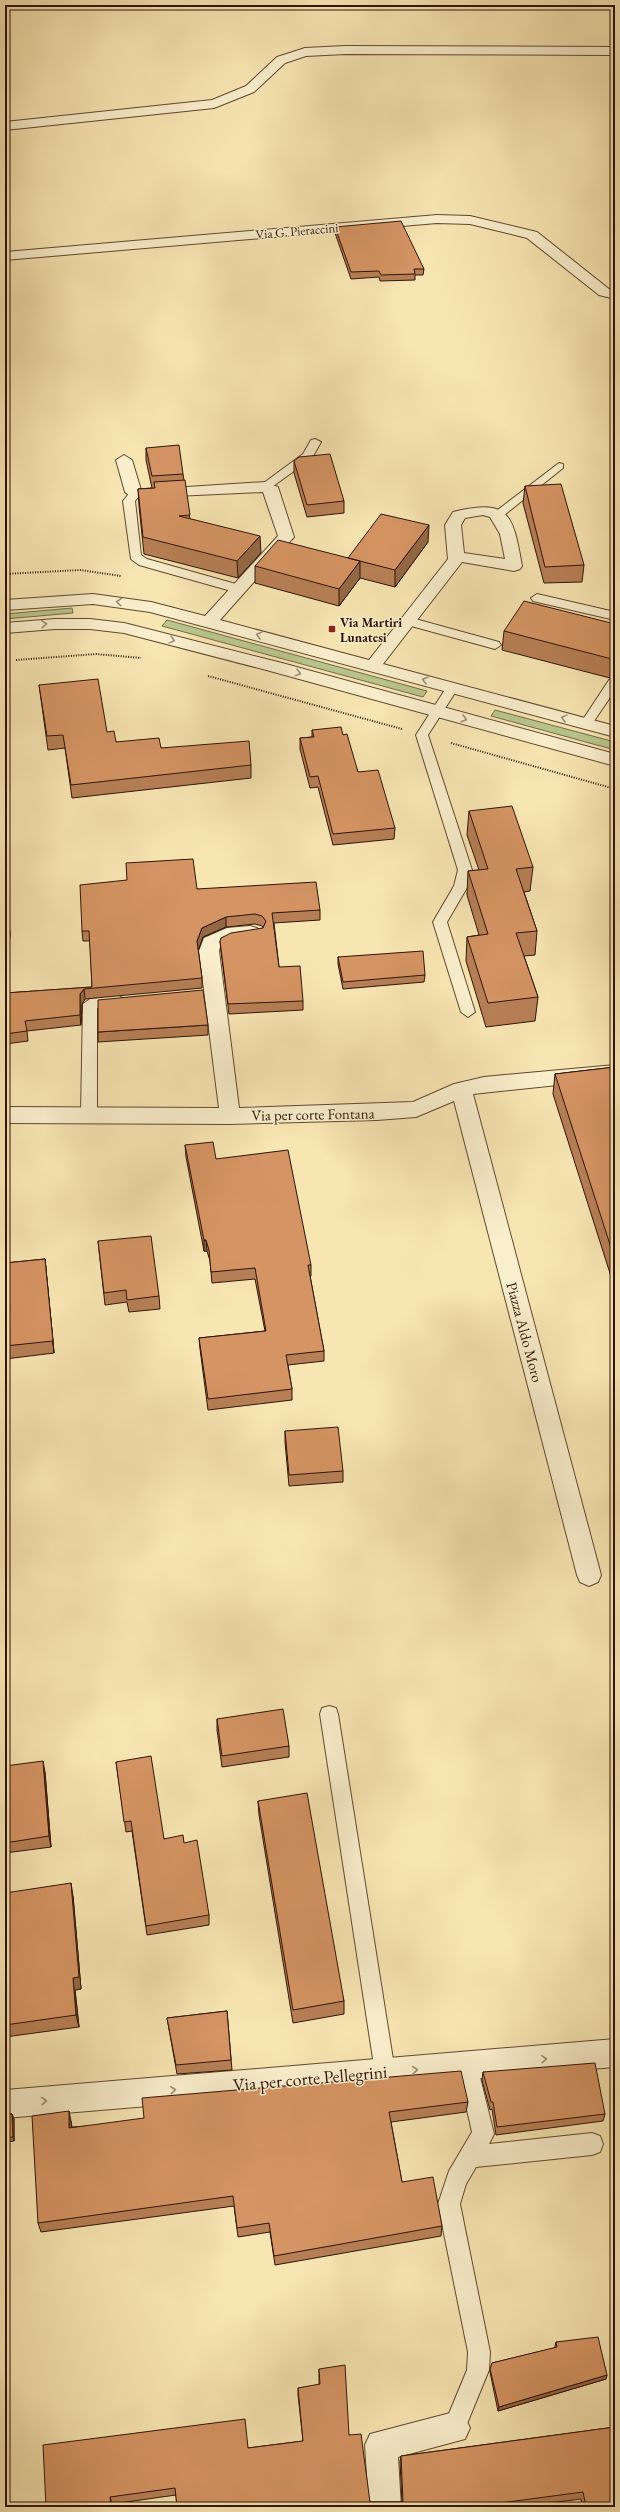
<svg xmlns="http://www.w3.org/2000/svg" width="620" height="2512" font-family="'EB Garamond',serif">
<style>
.green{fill:#bac68e;stroke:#746c4a}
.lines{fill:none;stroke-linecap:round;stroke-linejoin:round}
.lane-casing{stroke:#614830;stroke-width:2}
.street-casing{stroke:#614830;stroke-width:2}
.path{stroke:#2f1305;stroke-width:2;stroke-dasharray:1 1.5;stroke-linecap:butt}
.lane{fill:#faefcd;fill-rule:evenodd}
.street{fill:#faefcd;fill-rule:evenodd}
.wall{fill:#b77f55;stroke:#2f1305}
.shaded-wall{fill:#956845;stroke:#2f1305}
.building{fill:#d59463;stroke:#2f1305}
.oneway{stroke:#9f8c73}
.poi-dot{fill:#8f2418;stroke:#faefcd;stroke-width:1.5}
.labels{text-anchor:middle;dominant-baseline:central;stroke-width:3;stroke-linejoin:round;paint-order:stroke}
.far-street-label{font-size:13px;fill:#2f1305;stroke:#faefcd}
.far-poi-label{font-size:13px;font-weight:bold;fill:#2f1305;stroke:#faefcd;text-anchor:start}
.street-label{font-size:15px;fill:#2f1305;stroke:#faefcd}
.near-street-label{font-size:18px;fill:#2f1305;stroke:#faefcd}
</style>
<rect width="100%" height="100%" fill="#f8e6b2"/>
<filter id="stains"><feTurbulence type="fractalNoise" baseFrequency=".005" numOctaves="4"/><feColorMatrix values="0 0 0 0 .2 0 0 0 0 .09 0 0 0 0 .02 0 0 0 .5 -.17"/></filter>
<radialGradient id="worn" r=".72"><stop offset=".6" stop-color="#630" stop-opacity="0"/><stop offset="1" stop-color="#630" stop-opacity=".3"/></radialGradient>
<path class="green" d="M72,608L73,613L5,619V614Z
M167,620L427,691L423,697L162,626Z
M495,710L615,742V750L491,716Z"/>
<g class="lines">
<g class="lane-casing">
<path id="lane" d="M315,439L321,442L312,458L269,489H261V485L303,454L311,440Z
M559,463L563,464V468L503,516H495V512Z
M135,490L141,493L135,501L141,555L147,559L243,586L245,589L243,592H235L139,565L131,559L123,501L131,491Z
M537,594L615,612V620L533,601L531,598Z
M408,617L499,642L501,645L495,649L404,624L402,621L404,618Z
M615,676V690L592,724L591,727H581L580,724L609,680Z
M452,684L458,688L428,735L472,870L468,886L447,922L475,1012L468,1017L461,1012L433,922L454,886L458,870L416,735L448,685Z
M118,995L125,1000L123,1004L97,1008V1114L94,1118H84L81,1114L83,1004L90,999Z
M329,1706L336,1708L338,1714L395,2072L392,2079L385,2082L378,2079L375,2072L320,1714L322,1708Z
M467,2055L474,2058L477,2065L494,2134L489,2144L592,2133L600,2136L603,2144L600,2152L592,2155L476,2167L466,2184L460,2204L490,2352L489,2370L462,2436L454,2439L446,2436L443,2428L467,2370L468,2352L438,2204L449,2171L472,2132L457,2065L460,2058Z"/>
</g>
<g class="street-casing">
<path id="street" d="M345,46L615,47V55L345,54L306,56L285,63L254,92L214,108L5,130V122L212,100L246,86L277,57L305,48Z
M437,215L470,216L537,232L609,289L615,291V299L599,295L527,238L470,224L437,223L5,260V252Z
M124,455L132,460L141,490L265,482L278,487L294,537L220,620L369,660L448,559L445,525L453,512C510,498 513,515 522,566L520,569L514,571L462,562L383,664L615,726V737L150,612L93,604L5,610V600L93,594L151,602L205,616L278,536L263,492L132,498L125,492L116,460ZM483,515L490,517L500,534L505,559L464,553L461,525L465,518Z
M55,619H90L124,623L282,663L615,754V766L270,671L124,633L90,629H55L5,633V623Z
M250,926L257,928L260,933L257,938L231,941L220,947L219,951L239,1108L413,1102L454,1084L484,1077L615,1065V1079L473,1094L601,1575L598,1582L589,1586L580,1582L577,1575L454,1101L416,1117L377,1120L230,1124L5,1123V1107L219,1108L199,951L204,938L227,928Z
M615,2039V2067L5,2118V2090Z
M454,2412L465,2417L470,2428L465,2439L398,2457L401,2507H369L365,2445L370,2434Z"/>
</g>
<path class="path" d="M5,574L80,570L121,576
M16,660L96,654L141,658
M208,676L402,729
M451,743L615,789
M615,792V794"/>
<use href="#lane" class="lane"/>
<use href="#street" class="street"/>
</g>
<path class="wall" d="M335,227L424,269L423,275H415V280L380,281L379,277L351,279L335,233Z
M146,448L183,474L184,480L190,519L261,553L238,578L144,554L139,506L138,489L152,488L146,460Z
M294,461L344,501V513L307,517L294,473Z
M525,486L584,565L582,582L544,583L523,503Z
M428,542L395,587L360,578L339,606L255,583V566L348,558Z
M615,624V675L610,678L502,650L504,631Z
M39,685L107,732L116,742L161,748L251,765V778L72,798L65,748L48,750Z
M312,730L343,735L358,772L395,828L394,839L333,845L318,787L310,788L300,749V738L312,737Z
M469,811L533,867L530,891L524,892L537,931L535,955L524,956L538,997L535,1021L486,1027L466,961L467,937L479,935L467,895L468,871L479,870L467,835Z
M197,889L320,910V920L274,923L279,967L303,1001V1010L229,1014L221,951L220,941L263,928V927L262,926L255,924L226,927L203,937L198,950L202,978V988L85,999L82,1004L81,1025L27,1031L28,1041L5,1044V902L10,933L6,993L92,987L90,941H83L82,931Z
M338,957L425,975L424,982L343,989L338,964Z
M208,1025V1035L98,1042V1032Z
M615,1067V1289L553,1094L555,1074Z
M185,1145L216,1159L311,1265V1276H310L324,1351V1361L288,1365L292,1389V1400L208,1410L200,1349L199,1338L265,1331L255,1279L212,1283L210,1261L207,1251H204L186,1157Z
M98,1241L159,1296L160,1309L129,1312L127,1302L105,1305Z
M45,1259L54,1353L5,1359V1263Z
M285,1431L343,1471V1482L289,1486L285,1442Z
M217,1719L289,1746V1757L222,1767L217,1730Z
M116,1762L164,1839L184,1843L209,1915V1925L147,1935L132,1831L126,1832Z
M5,1766L45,1772L51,1847L5,1853Z
M258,1801L344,2001V2014L293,2023L259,1815Z
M5,1893L73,1896L81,1989L75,1990L79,2027L5,2037Z
M227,2011L232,2070L177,2074L167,2018Z
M483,2072L605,2114L603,2121L496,2135L492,2109L490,2110L482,2080Z
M468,2102L466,2112L391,2122L402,2182L442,2226L441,2236L275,2265L270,2232L238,2237L234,2206L41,2232L38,2223L71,2121L72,2127Z
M5,2114H12L14,2119V2141L5,2142Z
M556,2342L607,2375L606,2379L498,2411L490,2372L492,2363L555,2348V2346Z
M319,2369L349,2435L370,2502H402L400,2462L401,2456L615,2427V2507H582L581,2499L519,2507H177L176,2495L112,2504V2507H46L248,2448L303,2441L298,2395V2388L319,2385Z"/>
<path class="shaded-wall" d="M429,525L428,542L395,587V570Z
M260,536L261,553L238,578L237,561Z
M360,561V578L339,606V589Z
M615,657V675L610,678L612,659Z
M226,917V927L203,937L198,951L197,941L202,928Z
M9,923L10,933L5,1003V974Z
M84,989L85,999L82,1004L81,1025L80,1015V994Z
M204,1240H206L207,1251H204Z
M45,1259L46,1271L54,1353L53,1341Z
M43,1761L45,1772L51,1847L49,1836Z
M71,1883L73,1896L81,1989L75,1990L79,2027L76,2015L73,1978Z
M69,2111L71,2121L72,2137L69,2128Z
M12,2114L14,2119V2141L13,2137Z
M607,2375L606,2379L498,2411L499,2407Z
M110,2497L112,2504V2507H111Z"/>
<path class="building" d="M401,221L424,269H414L415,274L381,275L379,271L351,272L335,227Z
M179,445L183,474L152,476L146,448Z
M330,454L344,501L307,505L294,461L299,457Z
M185,480L190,515L179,516L260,536L237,561L143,537L138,489L155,488L154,482Z
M561,484L584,565L545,567L525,486Z
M381,514L429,525L395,570L348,558Z
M278,540L360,561L339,589L255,566Z
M524,601L615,624V657L612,659L504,631Z
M98,679L107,732L114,731L116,742L159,738L161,748L249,741L251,765L71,785L63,735L47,736L39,685Z
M341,727L343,735L347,734L358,772L378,770L395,828L333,834L318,776L310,777L300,738L314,737L312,730Z
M512,806L533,867L516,869L537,931L516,933L538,997L488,1003L467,937L488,934L468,871L488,869L469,811Z
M193,859L197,889L316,882L320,910L272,913L279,967L300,966L303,1001L228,1004L220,941L221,938L231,933L263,928L266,921L262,916L255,914L226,917L202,928L197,941L202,978L84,989L80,994V1015L25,1021L27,1031L5,1034V993L92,987L89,931H82L80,885L127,880L126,863Z
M5,902L9,923L5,974Z
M423,951L425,975L343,982L338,957Z
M203,990L208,1025L98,1032V1000Z
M615,1067V1260L555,1074Z
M213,1142L216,1159L288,1150L311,1265H308L324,1351L286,1355L292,1389L208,1399L199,1338L266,1331L255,1268L211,1272L209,1250L206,1240H204L185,1145Z
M151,1236L159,1296L127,1300L126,1290L104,1293L98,1241Z
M45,1259L53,1341L5,1346V1263Z
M338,1427L343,1471L289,1475L285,1431Z
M283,1709L289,1746L222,1756L217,1719Z
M151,1756L164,1839L183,1835L184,1843L197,1840L209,1915L146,1926L131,1821L124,1822L116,1762Z
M43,1761L49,1836L5,1843V1766Z
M307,1793L344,2001L293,2010L258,1801Z
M71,1883L79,1977L73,1978L76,2015L5,2025V1893Z
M227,2011L231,2060L176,2065L167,2018Z
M595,2063L605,2114L497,2127L493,2102H491L483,2072Z
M461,2071L468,2102L389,2112L402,2182L433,2177L442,2226L274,2256L269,2223L237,2228L233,2196L38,2223L32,2116L69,2111V2128L144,2118L142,2098Z
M5,2114H12L13,2137L5,2138Z
M598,2337L607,2375L499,2407L490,2369L492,2363L557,2347L556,2342Z
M345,2365L349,2435L361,2434L370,2502H403L401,2456L615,2427V2507H586L583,2492L470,2507H177L175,2488L110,2497L111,2507H46L43,2445L245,2419L248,2448L303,2441L298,2388L320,2384L319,2369Z"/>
<defs><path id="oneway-chevron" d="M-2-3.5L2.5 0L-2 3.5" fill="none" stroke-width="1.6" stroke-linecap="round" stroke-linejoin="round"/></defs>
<g class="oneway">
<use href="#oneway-chevron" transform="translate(119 602) rotate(-175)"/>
<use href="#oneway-chevron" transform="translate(44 624) rotate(-5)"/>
<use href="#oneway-chevron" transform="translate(259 635) rotate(-165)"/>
<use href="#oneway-chevron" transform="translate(172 640) rotate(15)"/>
<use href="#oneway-chevron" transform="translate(298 673) rotate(15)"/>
<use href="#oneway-chevron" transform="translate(425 680) rotate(-165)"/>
<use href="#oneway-chevron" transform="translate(564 718) rotate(-165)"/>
<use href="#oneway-chevron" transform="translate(464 719) rotate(17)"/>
<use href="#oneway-chevron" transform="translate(544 2059) rotate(-5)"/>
<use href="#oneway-chevron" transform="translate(415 2070) rotate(-5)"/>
<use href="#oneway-chevron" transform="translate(173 2090) rotate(-5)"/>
<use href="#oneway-chevron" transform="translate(44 2101) rotate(-5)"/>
</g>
<rect class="poi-dot" x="328" y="625" width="8" height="8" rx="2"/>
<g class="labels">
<g class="far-street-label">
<text transform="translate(297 231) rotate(-5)">Via G. Pieraccini</text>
</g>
<g class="far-poi-label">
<text x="340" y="622">Via Martiri<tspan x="340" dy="15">Lunatesi</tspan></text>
</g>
<g class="street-label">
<text transform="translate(313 1114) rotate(-1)">Via per corte Fontana</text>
<text transform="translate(525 1332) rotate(75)">Piazza Aldo Moro</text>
</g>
<g class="near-street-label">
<text transform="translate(310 2078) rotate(-5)">Via per corte Pellegrini</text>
</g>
</g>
<rect width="620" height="2512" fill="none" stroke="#f8e6b2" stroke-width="20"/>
<rect x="6" y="6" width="608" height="2500" fill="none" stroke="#2f1305" stroke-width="2"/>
<rect x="10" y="10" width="600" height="2492" fill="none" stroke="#2f1305"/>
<rect width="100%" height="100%" filter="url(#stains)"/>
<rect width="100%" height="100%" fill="url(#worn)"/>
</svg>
